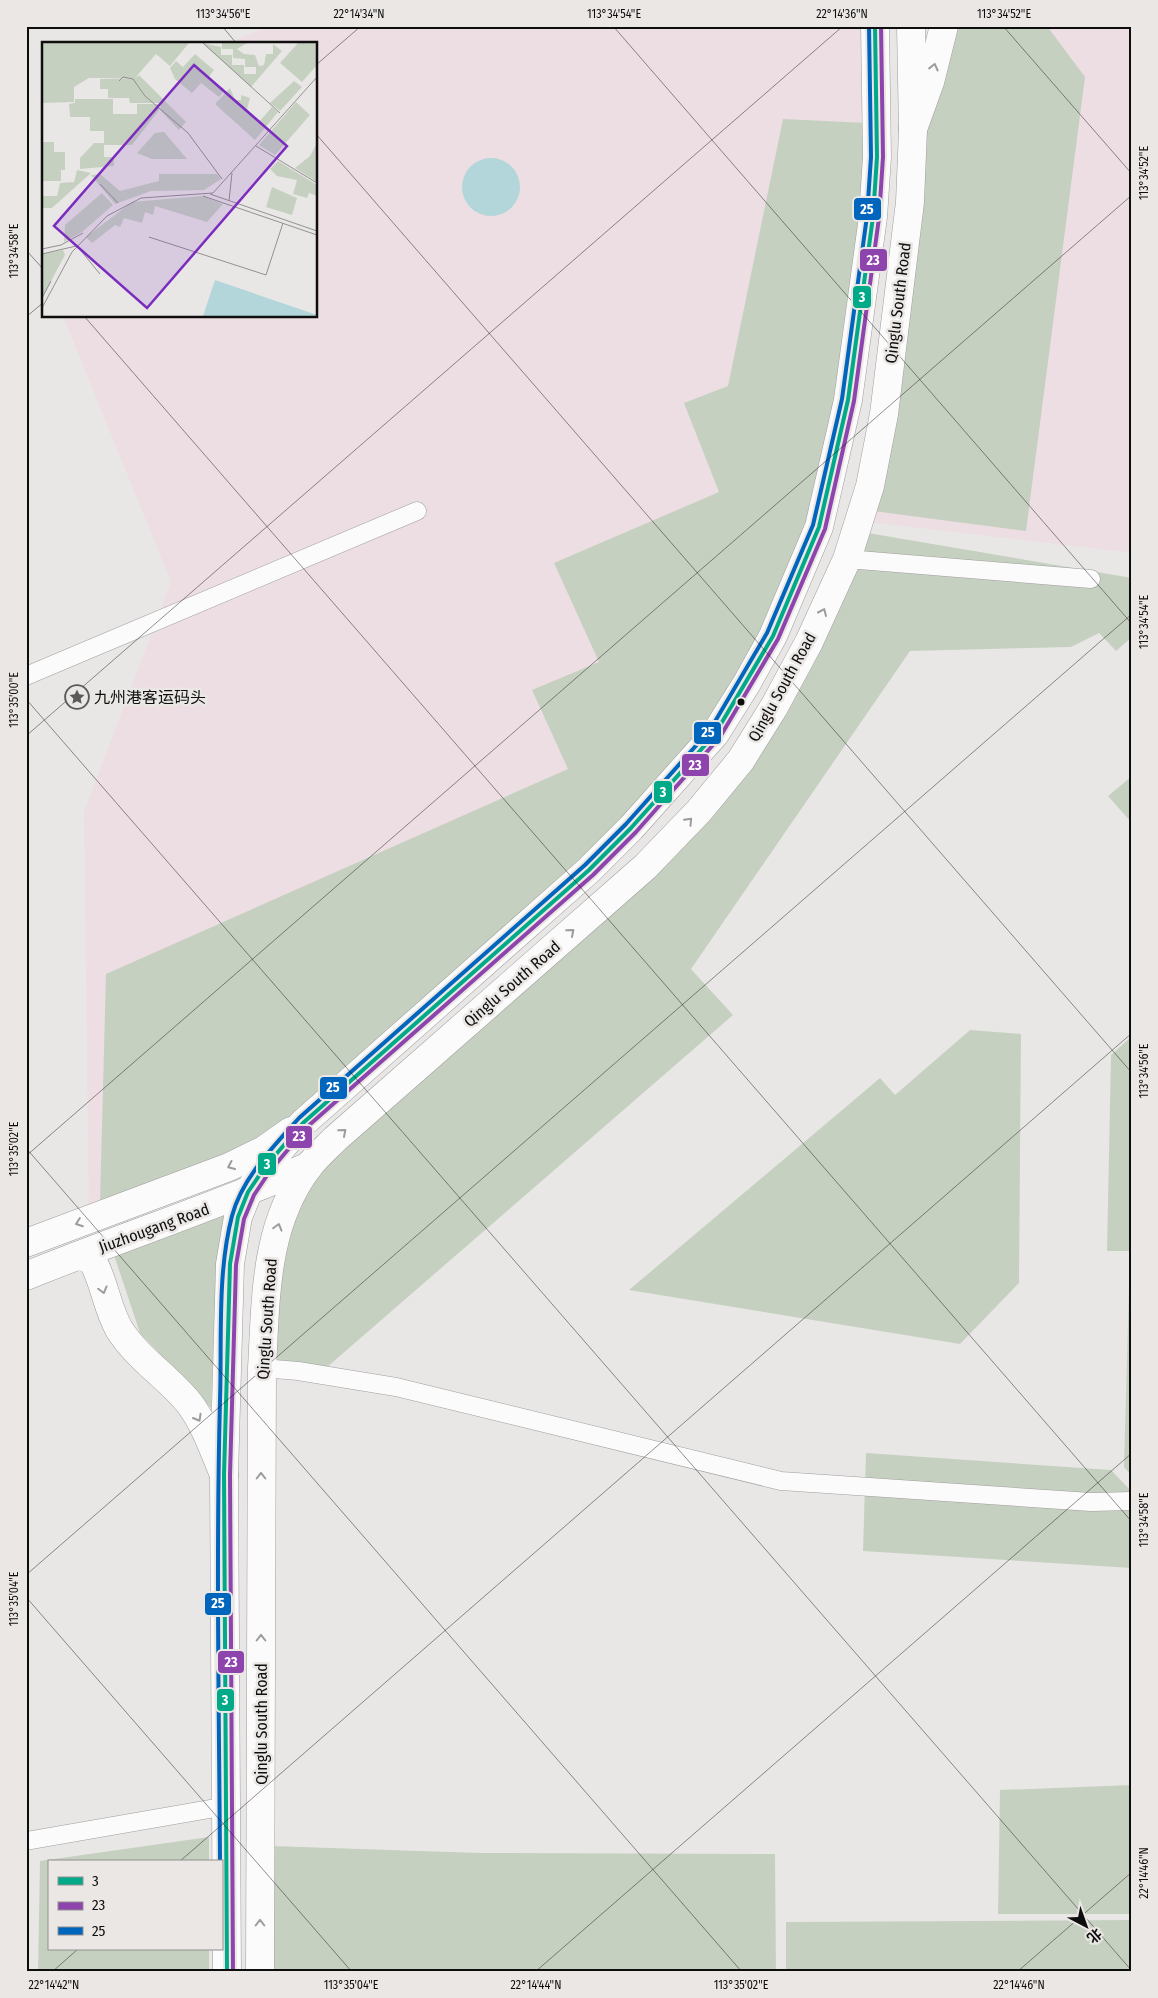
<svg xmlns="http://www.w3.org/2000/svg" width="1158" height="1998" font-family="'Fira Sans Condensed','Noto Sans SC',sans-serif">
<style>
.commercial{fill:#ecdee2}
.green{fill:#c6d0c1}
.water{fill:#b2d6da}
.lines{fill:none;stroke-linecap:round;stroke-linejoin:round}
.lane-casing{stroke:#9e9d9c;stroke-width:19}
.secondary-casing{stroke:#9e9d9c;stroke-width:29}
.highway-casing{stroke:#9e9d9c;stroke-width:29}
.lane{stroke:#fcfbfb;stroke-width:18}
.secondary{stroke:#fcfbfb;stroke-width:28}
.highway{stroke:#fcfbfb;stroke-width:28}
.bus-1-casing{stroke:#eae7e5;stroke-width:8}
.bus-2-casing{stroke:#eae7e5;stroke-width:8}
.bus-3-casing{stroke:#eae7e5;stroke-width:8}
.bus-1{stroke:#0a8;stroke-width:4}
.bus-2{stroke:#8e44ad;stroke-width:4}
.bus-3{stroke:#0065bd;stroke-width:4}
.oneway{stroke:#9d9c9c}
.ticks{fill:none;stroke:#0f0e0e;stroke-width:1;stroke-opacity:0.45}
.bus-dot{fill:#0f0e0e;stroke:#eae7e5;stroke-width:2}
.labels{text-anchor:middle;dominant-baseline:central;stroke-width:5;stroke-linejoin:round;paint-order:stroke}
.street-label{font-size:16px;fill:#0f0e0e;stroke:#eae7e5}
.poi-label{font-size:16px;fill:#0f0e0e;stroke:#eae7e5;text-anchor:start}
.inset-road{fill:none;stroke:#929090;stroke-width:1}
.view{fill:#7b2cbf;fill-opacity:0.15;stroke:#7b2cbf;stroke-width:2.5}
.inset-edge{fill:none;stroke:#0f0e0e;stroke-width:2.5}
.line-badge{stroke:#eae7e5;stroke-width:2}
.badge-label{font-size:14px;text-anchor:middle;font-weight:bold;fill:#fff}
.neatline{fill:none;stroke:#0f0e0e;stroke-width:2}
.ticks-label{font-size:12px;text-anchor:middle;fill:#0f0e0e}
</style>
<rect width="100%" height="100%" fill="#e9e7e6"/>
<path class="commercial" d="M268,26H875L876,157L796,584L89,1219L84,812L171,582L63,316H316V44H235L233,41Z
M945,26H1132V553L860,521Z"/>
<path class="green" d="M957,26H1047L1085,77L1026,531L873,511L922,130Z
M783,119L867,123L865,213L832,431L807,535L752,655L707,731L583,864L296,1121L221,1162L100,1203L106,974L568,769L532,690L599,662L554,563L719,492L684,403L728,386Z
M868,533L1132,578V637L1116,651L1099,633L1071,647L910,651L691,969L733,1015L326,1368L271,1360L279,1252L314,1178L339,1149L685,844Z
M1132,776V823L1108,796Z
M970,1030L1021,1034L1019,1283L960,1344L629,1290L880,1078L895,1095Z
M1132,1036V1476L1124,1467L1130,1251H1107L1111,1055Z
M234,1207L216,1279L211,1408L140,1333L113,1252Z
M866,1453L1111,1470L1132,1492V1568L863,1551Z
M1132,1785V1914H998L1000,1790Z
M209,1837V1862H49V1949H209V1972H38L40,1861Z
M271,1846L480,1853L775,1854L776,1972H271Z
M1132,1920V1972H786V1922Z"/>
<path class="water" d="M462 187a29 29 0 1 1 58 0a29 29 0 1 1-58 0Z"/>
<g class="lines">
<g class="lane-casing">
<path id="lane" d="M847,559L1091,579
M26,676L417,511
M262,1368L298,1371L396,1387L781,1481L1091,1502L1132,1501
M26,1841L227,1806"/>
</g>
<g class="secondary-casing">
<path id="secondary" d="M913,129L930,82L944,26
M26,1243L229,1167L264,1150L291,1131
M76,1256L91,1258C104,1279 106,1306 119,1329C137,1358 168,1377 189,1403C205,1424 214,1451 224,1475
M26,1276C120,1238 216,1206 309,1166"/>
</g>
<g class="highway-casing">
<path id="highway" d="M227,1972L224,1475L230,1264L238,1217L248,1192L265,1167L303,1123L589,870L631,828L715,734L747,683L773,636L819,527L848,400L873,217L877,157L875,26
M260,1972L262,1368C266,1298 264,1225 309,1166C316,1157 326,1148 335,1139L645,867L699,811L741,760L774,707L809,642L847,559L870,486L884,414L910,202L913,130L911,26"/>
</g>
<use href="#lane" class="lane"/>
<use href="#secondary" class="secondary"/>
<use href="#highway" class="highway"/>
<g class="bus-1-casing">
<path id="bus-1" d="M227,1972L224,1475L230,1264L238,1217L248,1192L265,1167L303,1123L589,870L631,828L715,734L773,636L819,527L848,400L873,217L877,157L875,26"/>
</g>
<g class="bus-2-casing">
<path id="bus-2" d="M233,1972L230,1475L236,1265L244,1219L254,1195L270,1171L307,1127L593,875L636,832L720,737L778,639L825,529L854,401L879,218L883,157L881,26"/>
</g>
<g class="bus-3-casing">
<path id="bus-3" d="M220,1862C219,1708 216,1554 220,1400C222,1341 217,1273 232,1216C242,1178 273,1147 299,1118L585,865L626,824L710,730L767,633L813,525L842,399L867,216L871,157L869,26"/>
</g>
<use href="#bus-1" class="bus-1"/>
<use href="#bus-2" class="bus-2"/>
<use href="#bus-3" class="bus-3"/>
</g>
<defs><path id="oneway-chevron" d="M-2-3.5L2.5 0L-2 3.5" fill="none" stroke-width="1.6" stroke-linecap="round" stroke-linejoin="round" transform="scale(1.25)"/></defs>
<g class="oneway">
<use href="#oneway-chevron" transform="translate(934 67) rotate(-76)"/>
<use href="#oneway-chevron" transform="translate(823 612) rotate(-66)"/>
<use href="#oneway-chevron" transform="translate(689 821) rotate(-46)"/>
<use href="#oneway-chevron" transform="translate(571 932) rotate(-41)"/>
<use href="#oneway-chevron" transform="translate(343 1132) rotate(-41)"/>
<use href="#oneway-chevron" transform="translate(231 1166) rotate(156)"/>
<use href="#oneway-chevron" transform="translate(79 1223) rotate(160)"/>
<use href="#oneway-chevron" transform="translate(278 1227) rotate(-74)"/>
<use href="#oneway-chevron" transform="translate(103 1290) rotate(75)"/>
<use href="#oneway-chevron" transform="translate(198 1418) rotate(60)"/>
<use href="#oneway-chevron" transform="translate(261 1476) rotate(-90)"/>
<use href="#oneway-chevron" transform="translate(261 1638) rotate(-90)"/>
<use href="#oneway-chevron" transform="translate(260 1923) rotate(-90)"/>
</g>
<path class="ticks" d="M222,26L237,44M613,26L1132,624M1003,26L1132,174M316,65L361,26M316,134L1132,1073M26,250L44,270M84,316L1132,1522M26,317L44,302M26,699L1132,1971M26,736L843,26M26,1148L742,1972M26,1156L1132,195M26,1575L1132,614M26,1597L352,1972M179,1862L1132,1033M52,1972L78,1949M535,1972L1132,1453M1017,1972L1132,1872"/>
<defs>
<g id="sight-ring" transform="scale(1.25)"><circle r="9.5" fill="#eae7e5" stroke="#5b5a5a" stroke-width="1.5"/><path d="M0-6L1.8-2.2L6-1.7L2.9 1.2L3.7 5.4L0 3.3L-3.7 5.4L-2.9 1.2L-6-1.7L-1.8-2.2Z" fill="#5b5a5a"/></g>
</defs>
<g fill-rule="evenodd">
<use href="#sight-ring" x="77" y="697"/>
</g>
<circle class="bus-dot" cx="741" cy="702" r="4.5"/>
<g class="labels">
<g class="street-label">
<text transform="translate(898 303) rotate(-83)">Qinglu South Road</text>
<text transform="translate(782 687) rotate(-61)">Qinglu South Road</text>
<text transform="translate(512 984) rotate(-41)">Qinglu South Road</text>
<text transform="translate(154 1228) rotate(-20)">Jiuzhougang Road</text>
<text transform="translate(267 1319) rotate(-86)">Qinglu South Road</text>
<text transform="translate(261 1724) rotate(-90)">Qinglu South Road</text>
</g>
<g class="poi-label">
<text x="94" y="697">九州港客运码头</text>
</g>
</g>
<g transform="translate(42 42)">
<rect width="275" height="275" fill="#e9e7e6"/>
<path d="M0,1H147L128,24L114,12L93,36L97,33L144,80L137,88L119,69L118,61H88L87,56H66V47H58V37L92,36H47L32,45V60L0,61ZM160,1L179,5V13H190V23H202V32H214V25H203V17L191,16V7H180V1H205L195,7L202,12L213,13L217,24L222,23L224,12H231V2L240,9L209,45ZM256,1H275V23L260,40L238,21ZM153,12L172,28L166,36L182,49L177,55L159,41L150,51L133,37L128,26L134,19L141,25ZM252,39L260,45L238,69L228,61ZM188,46L193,58H199V53L208,56L205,67L216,81L230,65L236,70L213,98L173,62ZM33,57H71V72H95V62H117V68L90,103H62V115H72V124L38,127V116L52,101H62V89H48V75H28L27,62L33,61ZM254,60L268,73L233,113L217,103ZM122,90L145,117H110L95,111L113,91ZM0,100H12V110H23V128H19V139H0ZM275,101V140L253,126L268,114ZM236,119L275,143V154L267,151L265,156L251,152L255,138L235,134L228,127ZM35,128L49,131L10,166H0V154H15L18,141L32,140ZM58,132L78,149L117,139V132H175L179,137L162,148L109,149L73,162L49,133ZM230,145L255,156L250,173L224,165ZM60,151L71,163L40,190L22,200L23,183ZM160,154L181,162L165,180L113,164L111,173L103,170L100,181L82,176L78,185L73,183L50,201L44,195L90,160ZM21,208L23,213L0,256V212Z" fill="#c6d0c1"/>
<path d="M173,238L275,273V274H161Z" fill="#b2d6da"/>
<path class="inset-road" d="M161,1L238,71M77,39L81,35L91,37L103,54L146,91L180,137M214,104L275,141M58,142L76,161M168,152L275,189M161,154L275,193M187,159L190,131M107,195L224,233L241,181M35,204L58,232M0,207L19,203L41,191M0,212L34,204M0,256L9,239M0,266L30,210L65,174L99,156L171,151L275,35"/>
<path class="view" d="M152,23L245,104L105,266L12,184Z"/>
<rect width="275" height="275" class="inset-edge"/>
</g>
<g class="line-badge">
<rect x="853" y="197" width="29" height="24" rx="5" fill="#0065bd"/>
<rect x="859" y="248" width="29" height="24" rx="5" fill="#8e44ad"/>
<rect x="852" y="285" width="20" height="24" rx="5" fill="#0a8"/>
<rect x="693" y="721" width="29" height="24" rx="5" fill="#0065bd"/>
<rect x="681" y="753" width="29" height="24" rx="5" fill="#8e44ad"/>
<rect x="653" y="780" width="20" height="24" rx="5" fill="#0a8"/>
<rect x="319" y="1076" width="29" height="24" rx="5" fill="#0065bd"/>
<rect x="285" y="1125" width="28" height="24" rx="5" fill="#8e44ad"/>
<rect x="257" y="1152" width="20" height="24" rx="5" fill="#0a8"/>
<rect x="204" y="1592" width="28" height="24" rx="5" fill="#0065bd"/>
<rect x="217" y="1650" width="28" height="24" rx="5" fill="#8e44ad"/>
<rect x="216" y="1688" width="19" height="24" rx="5" fill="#0a8"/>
</g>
<g class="badge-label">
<text x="867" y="214">25</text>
<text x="873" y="265">23</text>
<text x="862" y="302">3</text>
<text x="708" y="737">25</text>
<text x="695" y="770">23</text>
<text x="663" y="797">3</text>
<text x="333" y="1092">25</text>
<text x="299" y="1141">23</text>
<text x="267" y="1169">3</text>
<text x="218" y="1608">25</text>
<text x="231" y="1667">23</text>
<text x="225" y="1705">3</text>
</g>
<rect width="1158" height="1998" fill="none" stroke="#eae7e5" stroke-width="55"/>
<rect x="48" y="1860" width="175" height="90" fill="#eae7e5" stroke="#92908f"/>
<rect x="58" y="1877" width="25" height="8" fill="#00aa88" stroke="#92908f"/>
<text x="92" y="1886" font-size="15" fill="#0f0e0e">3</text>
<rect x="58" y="1902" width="25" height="8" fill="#8e44ad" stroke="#92908f"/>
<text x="92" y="1910" font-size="15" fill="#0f0e0e">23</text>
<rect x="58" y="1927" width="25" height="8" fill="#0065bd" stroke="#92908f"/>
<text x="92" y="1936" font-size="15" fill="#0f0e0e">25</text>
<g transform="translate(1086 1926) rotate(139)" stroke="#eae7e5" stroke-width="4" paint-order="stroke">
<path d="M0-4L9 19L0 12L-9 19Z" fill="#0f0e0e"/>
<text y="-8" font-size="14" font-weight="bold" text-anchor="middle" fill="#0f0e0e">北</text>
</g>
<rect x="28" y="28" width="1102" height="1942" class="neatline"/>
<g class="ticks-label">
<text x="223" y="18">113°34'56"E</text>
<text x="359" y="18">22°14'34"N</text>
<text x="614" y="18">113°34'54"E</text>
<text x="842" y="18">22°14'36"N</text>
<text x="1004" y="18">113°34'52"E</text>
<text transform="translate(1144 173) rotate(-90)" y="4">113°34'52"E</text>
<text transform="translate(14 251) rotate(-90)" y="4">113°34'58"E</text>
<text transform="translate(1144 622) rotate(-90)" y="4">113°34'54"E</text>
<text transform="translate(14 700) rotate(-90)" y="4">113°35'00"E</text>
<text transform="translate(1144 1071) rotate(-90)" y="4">113°34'56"E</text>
<text transform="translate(14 1149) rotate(-90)" y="4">113°35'02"E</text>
<text transform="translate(1144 1520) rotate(-90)" y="4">113°34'58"E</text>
<text transform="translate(14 1599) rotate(-90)" y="4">113°35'04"E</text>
<text transform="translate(1144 1873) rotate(-90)" y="4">22°14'46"N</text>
<text x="54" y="1989">22°14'42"N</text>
<text x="351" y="1989">113°35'04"E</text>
<text x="536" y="1989">22°14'44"N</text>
<text x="741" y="1989">113°35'02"E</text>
<text x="1019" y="1989">22°14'46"N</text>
</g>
</svg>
